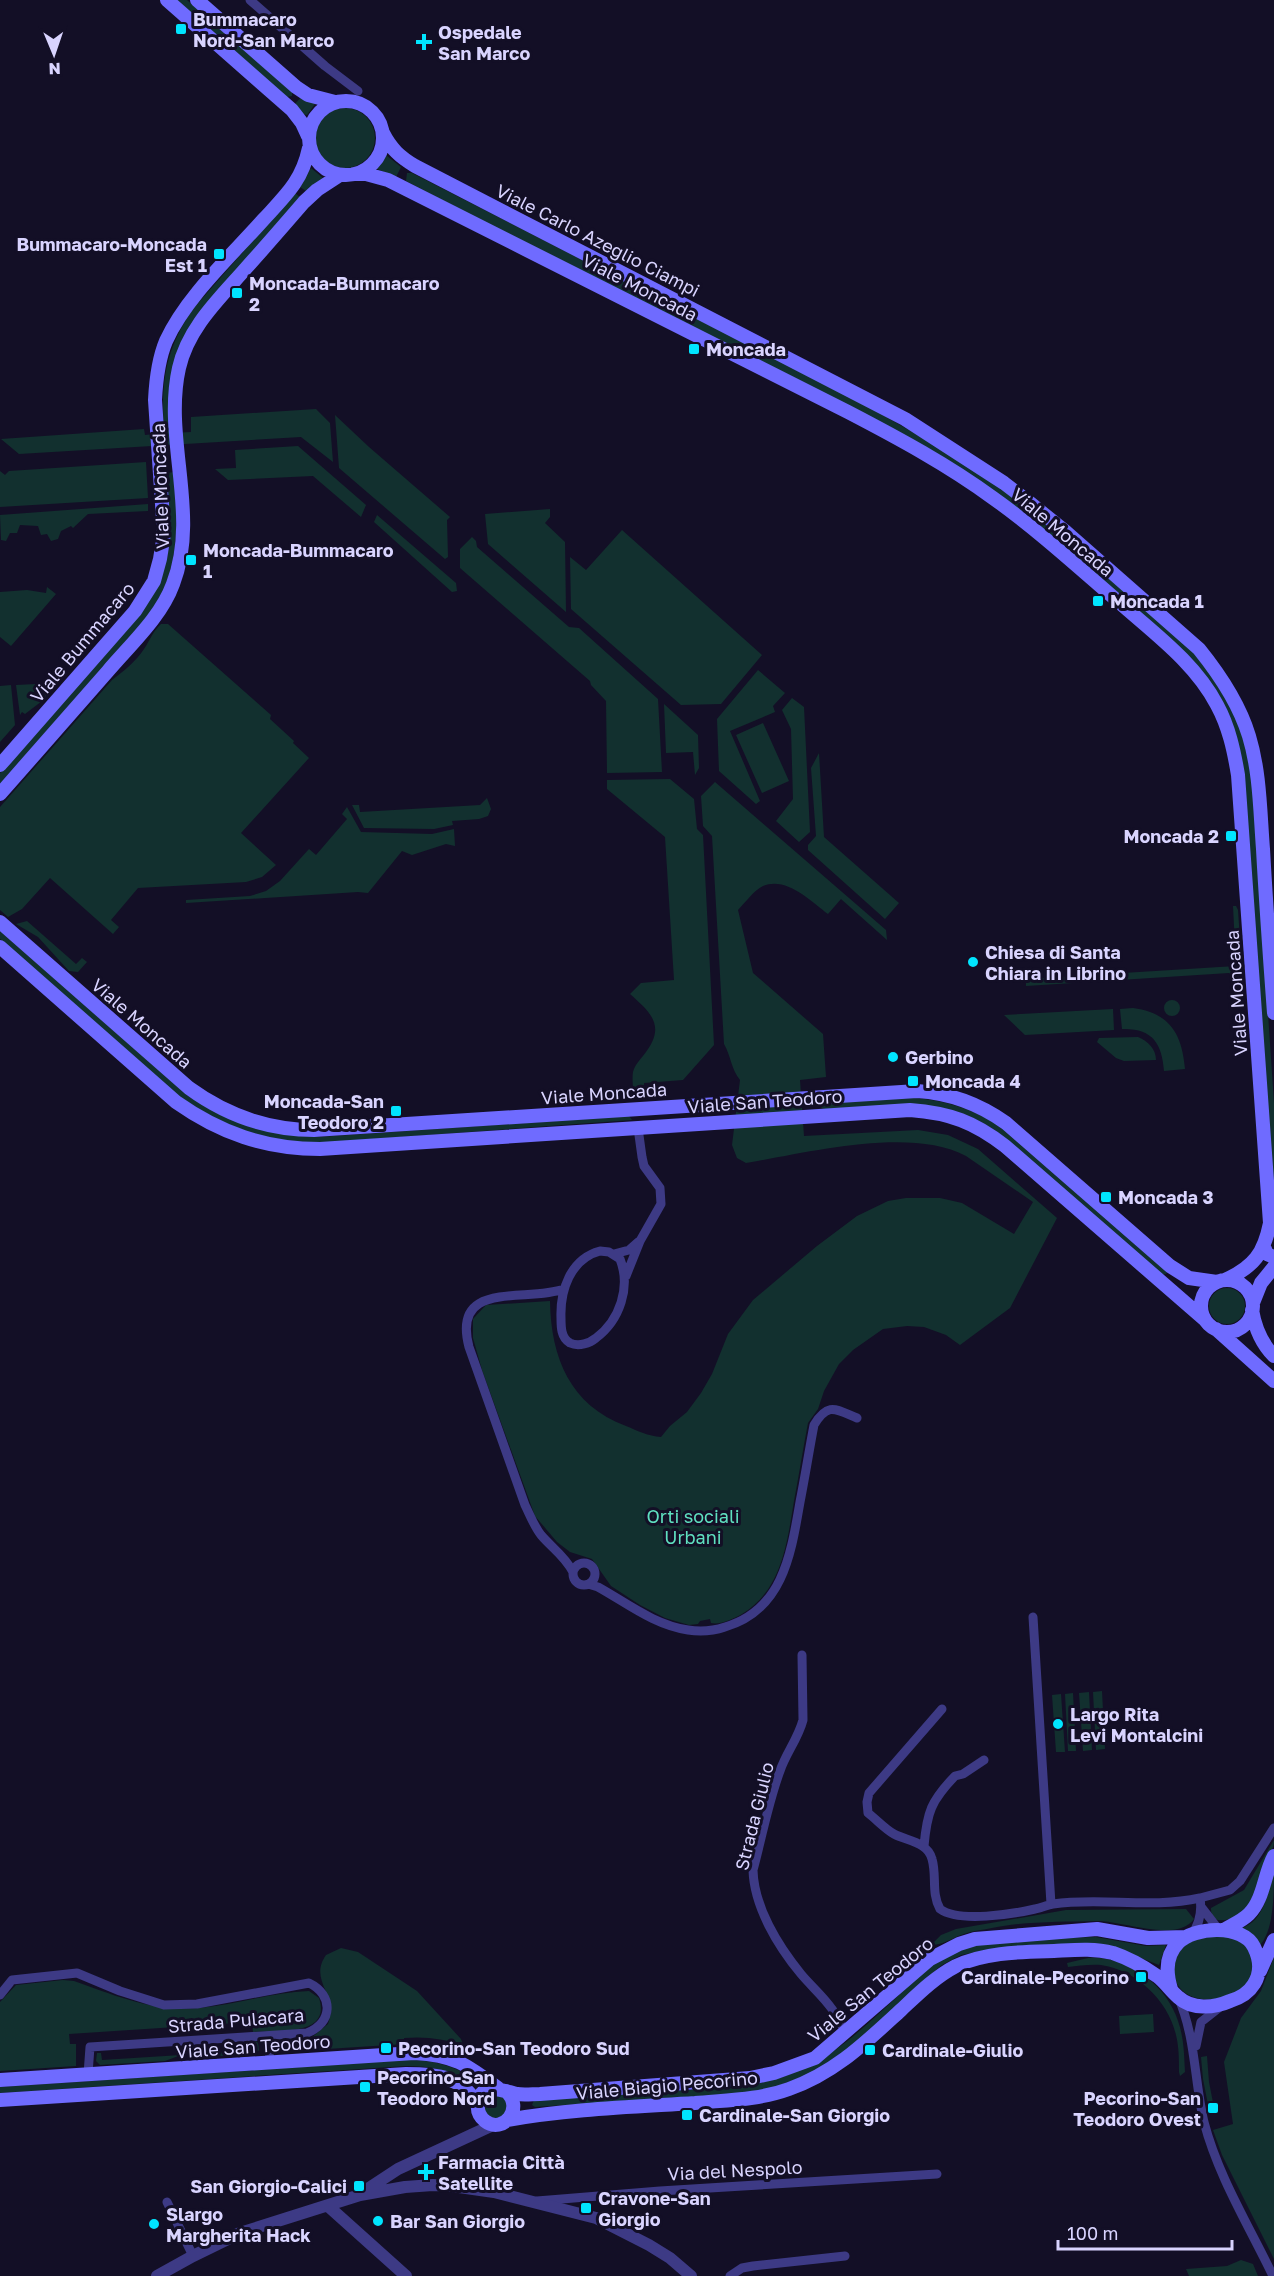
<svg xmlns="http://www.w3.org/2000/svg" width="1274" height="2276" font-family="'Golos Text',sans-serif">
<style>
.green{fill:#12302f}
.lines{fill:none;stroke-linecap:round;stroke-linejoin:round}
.minor{stroke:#3d3a85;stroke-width:9}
.tertiary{stroke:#3d3a85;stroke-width:12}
.secondary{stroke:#6f6bff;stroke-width:14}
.poi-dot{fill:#00e5ff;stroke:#130f26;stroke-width:2}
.labels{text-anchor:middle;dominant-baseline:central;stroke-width:6;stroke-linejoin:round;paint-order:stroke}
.poi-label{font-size:18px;font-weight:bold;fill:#d9d4ff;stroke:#130f26;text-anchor:start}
.street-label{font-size:18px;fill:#d9d4ff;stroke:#130f26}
.park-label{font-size:18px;fill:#5fe0c0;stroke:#130f26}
</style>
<rect width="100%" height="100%" fill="#130f26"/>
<path class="green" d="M177,0H187L292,92V96L287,97Z
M301,97L315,104L307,115L303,114L295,104Z
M315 138a30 30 0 1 1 60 0a30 30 0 1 1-60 0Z
M386,155L401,167L396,177L377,169Z
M311,168L323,178L306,191L300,187Z
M407,173H412L852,398C902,426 953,454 1000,488C1048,523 1092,562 1136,601C1170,631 1208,659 1229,700C1241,723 1246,749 1252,774L1274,1103V1207L1244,772L1220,699L997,494L406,181Z
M295,193L300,197L173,365L170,390L172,433L191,432V417L316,409L330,423L333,462L301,437L19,454L1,439L144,429L145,435L164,433C161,383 164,353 192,310Z
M335,415L369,447L450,517L447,520L448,557L445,559L339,468Z
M298,446L366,505L361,517L313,476L228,480L215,469L236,468L235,450Z
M146,462L148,498L0,507V471L5,475L9,471Z
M174,472C178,526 181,574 145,619L0,784V773L136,619L167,558L170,540L167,473Z
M148,504V511L88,514L73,528L71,526L61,531L58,539L51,541L47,534L41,535L38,526L20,525L17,533H10L6,541L1,540L0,515Z
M550,509V517L545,523L565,542L566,612L488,544L485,514Z
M377,515L456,583L457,591L452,592L374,522Z
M622,530L762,655L721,704L681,705L571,609L570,557L586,570Z
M472,537L476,541L477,547L569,627L579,628L658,699L662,772L607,773L606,701L591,685L590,681L460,568V549Z
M47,587L56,594L11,646L0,637V592L27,590L46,593Z
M161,624H168L271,715L270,719L294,741L293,743L309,758L241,833L276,865L262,877L246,882L138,888L111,920L119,927L113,934L50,878L22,909L8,917L0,910V807L112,680C124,671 136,661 144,649C150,640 153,631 161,624Z
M758,670L785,693L773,706L775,712L730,731L760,801L756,804L719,771L717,719Z
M36,684L46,692V698L25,714L22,712L20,715L16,685Z
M11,685L15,725L0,742V686Z
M792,698L804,707L810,832L799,842L776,821L793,799L791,729L782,710Z
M664,704L698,735L699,768L695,775L693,752L666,753Z
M763,723L789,781L762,793L736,735Z
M819,753L824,837L899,903L885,919L808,850V845L816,836L811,768Z
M670,779L694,799L697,829L703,835L714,1045L683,1080L644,1083V1090L633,1091C633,1085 632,1078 633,1072C635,1064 641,1059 646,1052C666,1025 650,1012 630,994L641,983L674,980L665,837L607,789V780Z
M715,782L886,930L887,940L841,899L828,914C811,901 786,876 763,886C754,890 745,903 738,910L753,973L823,1034L826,1077L800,1080L804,1136L918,1130L948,1135L978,1149L1057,1218L1010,1308L960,1345L946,1335L924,1327L907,1326L883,1329L853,1350L839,1364L824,1391L818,1409L808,1423C803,1449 799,1475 794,1501C787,1543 782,1590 742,1614C733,1619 721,1625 711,1623L710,1619L700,1621L698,1624L689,1625L665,1618L640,1605L611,1586L592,1559L570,1552L557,1542L535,1516L482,1370L473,1338V1319L486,1305L550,1301C551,1358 570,1405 626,1426C638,1431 648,1436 661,1437L670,1426L687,1412L701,1393L712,1374L728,1334L753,1300L817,1246L857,1216L888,1201L906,1198H940L962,1203L1014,1234L1033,1202L966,1156C910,1126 807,1153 746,1163L737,1158L732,1145L740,1080C731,1069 731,1056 724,1044L712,836L703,826L701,796Z
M487,798L491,809L488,816L479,819L452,821L453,825L434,829L364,828L352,805H359L360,812L480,805Z
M347,807L361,832L432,834L454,829L455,846L446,844L412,855L402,851L368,893L358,892L186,903V900L250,896L266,891L280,881L309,849L316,855L347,819L342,814Z
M1233,906H1236L1238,910L1242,969L1234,978L1229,973L1026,986V979L1236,966Z
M27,921L76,964L82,958L87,962L78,972L69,971L38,937L16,924Z
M0,931L188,1096C231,1124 267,1136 319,1137L629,1116L632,1120L319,1143C258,1140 226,1128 176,1094L0,939Z
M1164 1008a8 8 0 1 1 16 0a8 8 0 1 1-16 0Z
M1133,1008C1170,1013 1182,1034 1185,1069L1164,1071C1162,1043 1152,1028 1122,1029L1120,1009Z
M1113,1009L1114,1030L1025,1035L1004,1015Z
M1138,1037C1148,1041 1156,1049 1156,1060L1124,1061L1116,1058L1097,1042L1099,1038Z
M913,1098C945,1100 970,1108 998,1125L1167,1272L1166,1274L1161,1275L999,1133C951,1100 917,1104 862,1107C850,1108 832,1112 821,1108L824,1103Z
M1209 1306a18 18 0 1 1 36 0a18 18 0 1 1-36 0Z
M1102,1691L1105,1749L1096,1750L1093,1692Z
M1089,1692L1092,1750L1083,1751L1079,1693Z
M1073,1693L1076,1751H1068L1065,1694Z
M1061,1694L1065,1752H1056L1052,1695Z
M1274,1840C1274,1846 1273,1848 1270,1853C1261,1869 1257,1890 1249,1905C1242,1917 1210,1931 1211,1908L1244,1890Z
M1274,1871C1274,1893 1274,1932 1259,1946L1242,1928C1265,1920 1268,1891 1274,1871Z
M1186,1909L1194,1919C1177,1943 1123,1921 1098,1921C1063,1922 1026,1921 992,1928C982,1930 971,1931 961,1935C951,1939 942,1945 931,1945L941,1935L956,1929L1066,1910Z
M1214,1936C1220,1937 1227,1936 1232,1938C1249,1942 1258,1964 1250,1979C1239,1999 1201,2006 1184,1992C1168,1979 1172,1955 1187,1944C1194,1939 1205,1938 1214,1936Z
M1096,1937L1146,1946L1166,1945L1159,1965L1112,1947L992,1949L961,1955L942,1965L926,1978L851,2048L817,2071L775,2087L748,2093L535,2107L532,2105L534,2100L743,2086C814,2076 847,2043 898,1996C916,1978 935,1958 960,1949C998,1935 1055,1939 1096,1937Z
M341,1948L358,1952L417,1991L461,2039L463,2045C443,2039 426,2036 404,2038L405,2044L280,2052L278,2046L283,2040L311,2038L328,2024C339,1994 308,1981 326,1955Z
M1274,1957V2259L1222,2155L1213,2130L1233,2124L1224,2062L1241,2018L1261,1991Z
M1088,1958C1126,1955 1167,1985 1178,2021C1184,2038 1184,2054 1185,2072L1180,2076L1179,2072C1179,2060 1179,2047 1176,2035C1168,2000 1136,1970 1101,1965C1090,1964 1078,1966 1068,1967L1067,1963Z
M63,1980L74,1981C116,1996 154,2012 199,2008C236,2005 272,1992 309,1991L319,1998C332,2037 276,2030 253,2032L252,2022L69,2034L70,2044H76V2066L0,2071V2002L16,1985Z
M1153,2014L1154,2032L1120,2034L1119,2016Z
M254,2041L258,2042L259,2050L256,2054L222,2056L210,2053L253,2050Z
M97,2053H101L102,2060L181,2055L165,2061L100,2065L96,2061Z
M1207,2056L1209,2082L1215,2113L1210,2115L1203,2079L1201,2057Z
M405,2060C433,2060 452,2065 476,2079V2083L471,2085C451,2070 430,2066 406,2066L0,2093V2087Z
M484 2106a12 12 0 1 1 24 0a12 12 0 1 1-24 0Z
M1241,2260L1253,2264L1258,2276H1189L1186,2269L1227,2266Z"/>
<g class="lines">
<path class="minor" d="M250,0L325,66L358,91
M600,1251L609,1252L620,1259C631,1287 620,1320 596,1338C590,1343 579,1347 570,1343C561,1338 561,1327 561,1318C560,1291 570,1259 600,1251Z
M614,1254L629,1250L638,1242
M626,1276L640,1241L661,1204L660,1188L644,1166L642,1157L638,1128
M564,1289C526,1303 451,1279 469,1347L525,1505C530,1515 534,1526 541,1535C552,1548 565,1556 573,1572
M573 1574a11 11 0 1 1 22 0a11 11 0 1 1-22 0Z
M588,1584L598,1587C627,1603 654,1625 688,1630C700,1632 713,1631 725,1627C783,1610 791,1554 800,1502C805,1477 809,1451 814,1425C828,1402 835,1409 857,1418
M1033,1617L1051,1904
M802,1655L803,1720C798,1739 786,1753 780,1771C768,1803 762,1837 753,1870C754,1907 778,1946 801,1974C811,1986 823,1996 832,2009C837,2017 840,2025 847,2032
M942,1709L869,1793L867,1802L868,1813C877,1820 885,1829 894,1834C907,1841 928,1842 932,1859C937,1876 931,1893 940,1909C959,1923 1013,1914 1035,1909C1041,1908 1047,1905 1053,1904C1101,1897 1151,1909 1200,1898C1202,1911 1200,1923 1192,1934
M924,1846C927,1812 931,1801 955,1776L963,1774L984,1760
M1200,1898L1230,1890L1240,1881L1274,1828
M1202,1908L1219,1930
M0,1995L12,1980L77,1973L120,1991L164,2005L197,2004L309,1983C334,1995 333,2023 307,2033L90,2047L88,2074
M1178,1997C1196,2037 1194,2080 1204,2122C1218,2176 1249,2226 1273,2276
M268,2036L270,2062
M1196,2046L1201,2022L1220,2007
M537,2201L660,2191L937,2174
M167,2202L193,2256
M730,2276L742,2268L753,2266L845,2256"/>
<path class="tertiary" d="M363,2192L398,2169L495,2124
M328,2206L406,2276
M157,2276L193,2256L240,2233L360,2195L405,2187L433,2185L452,2186L494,2192L596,2218L649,2245L670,2258L691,2276"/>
<path class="secondary" d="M167,0L292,110L302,123L308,136
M197,0L296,87L308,95L335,102
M309 138a37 37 0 1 1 74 0a37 37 0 1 1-74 0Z
M383,133C391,149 400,157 415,166L905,419L1004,483L1030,503L1066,532L1199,649C1220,675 1239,703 1249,736C1260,772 1260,811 1263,849C1266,904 1270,959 1274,1013
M354,174H366L388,180L848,412C898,438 948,465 993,498C1038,530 1078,567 1120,603C1155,634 1195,663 1217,705C1229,727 1234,751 1238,775L1270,1223C1264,1253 1254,1267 1225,1280
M0,765L135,611L154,581L160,559L164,534L155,400C156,380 158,360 166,341C186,297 231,256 263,220C286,195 302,181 309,148
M0,794C36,753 72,712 108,671C131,644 161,617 173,584C200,514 163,439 179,368C188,327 221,297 247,267C266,246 285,224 304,202L317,190L340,175
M0,922L189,1088C226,1115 268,1130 314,1130L917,1091C950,1093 978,1103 1006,1123L1170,1266L1189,1278L1217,1282
M0,947L176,1102C220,1133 265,1149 320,1149L910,1110C950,1113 974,1122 1005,1146L1204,1319
M1264,1247L1267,1254L1274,1257
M1201 1306a26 26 0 1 1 52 0a26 26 0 1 1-52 0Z
M1253,1303L1261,1283L1274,1267
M1252,1310C1255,1328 1261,1343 1274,1356
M1216,1329L1274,1381
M1224,1930C1232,1925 1242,1921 1249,1914C1264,1899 1264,1874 1274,1856
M1260,1971L1274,1940
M0,2080L414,2053C454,2055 466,2064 498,2088
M506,2091C525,2108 503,2135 485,2121C480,2117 477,2111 478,2104C481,2080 503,2091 517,2094C524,2095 533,2094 540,2094L750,2078L774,2073L815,2058L930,1959L959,1944L975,1939L1097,1929L1148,1938L1186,1937
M0,2100L406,2074C438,2074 461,2076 478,2105
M507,2120C569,2109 632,2107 695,2103C727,2100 759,2100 789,2089C835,2073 866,2042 901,2010C918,1994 935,1977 956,1966C985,1952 1022,1952 1054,1951C1074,1950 1093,1948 1113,1953C1128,1958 1144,1967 1157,1976C1165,1982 1171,1991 1178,1997C1192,2010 1214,2008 1230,2001C1240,1998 1248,1994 1254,1984C1261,1973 1260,1959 1254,1947C1243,1924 1194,1926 1178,1943C1165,1956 1166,1973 1171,1989"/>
</g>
<g class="poi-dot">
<rect x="175" y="23" width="12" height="12" rx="3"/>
<path d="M421 33h6v6h6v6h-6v6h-6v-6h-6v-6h6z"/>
<rect x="213" y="248" width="12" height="12" rx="3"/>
<rect x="231" y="287" width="12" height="12" rx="3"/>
<rect x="688" y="343" width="12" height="12" rx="3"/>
<rect x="185" y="554" width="12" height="12" rx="3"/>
<rect x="1092" y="595" width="12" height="12" rx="3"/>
<rect x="1225" y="830" width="12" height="12" rx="3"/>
<circle cx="973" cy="962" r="6"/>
<circle cx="893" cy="1057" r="6"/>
<rect x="907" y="1075" width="12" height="12" rx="3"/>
<rect x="390" y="1105" width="12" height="12" rx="3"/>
<rect x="1100" y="1191" width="12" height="12" rx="3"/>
<circle cx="1058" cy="1724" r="6"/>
<rect x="1135" y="1971" width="12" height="12" rx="3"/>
<rect x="380" y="2042" width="12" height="12" rx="3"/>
<rect x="864" y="2044" width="12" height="12" rx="3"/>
<rect x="359" y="2081" width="12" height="12" rx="3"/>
<rect x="1207" y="2102" width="12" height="12" rx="3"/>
<rect x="681" y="2109" width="12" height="12" rx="3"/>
<path d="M423 2163h6v6h6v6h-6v6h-6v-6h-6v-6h6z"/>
<rect x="353" y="2180" width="12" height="12" rx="3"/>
<rect x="580" y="2202" width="12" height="12" rx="3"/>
<circle cx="378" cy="2221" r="6"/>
<circle cx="154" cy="2224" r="6"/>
</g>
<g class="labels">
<g class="poi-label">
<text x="193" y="19">Bummacaro<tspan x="193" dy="21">Nord-San Marco</tspan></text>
<text x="438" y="32">Ospedale<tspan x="438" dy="21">San Marco</tspan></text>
<text x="207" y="244" text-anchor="end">Bummacaro-Moncada<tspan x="207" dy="21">Est 1</tspan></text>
<text x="249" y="283">Moncada-Bummacaro<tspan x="249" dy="21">2</tspan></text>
<text x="706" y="349">Moncada</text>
<text x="203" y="550">Moncada-Bummacaro<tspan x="203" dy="21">1</tspan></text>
<text x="1110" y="601">Moncada 1</text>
<text x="1219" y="836" text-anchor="end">Moncada 2</text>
<text x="985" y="952">Chiesa di Santa<tspan x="985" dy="21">Chiara in Librino</tspan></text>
<text x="905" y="1057">Gerbino</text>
<text x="925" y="1081">Moncada 4</text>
<text x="384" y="1101" text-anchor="end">Moncada-San<tspan x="384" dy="21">Teodoro 2</tspan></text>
<text x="1118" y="1197">Moncada 3</text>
<text x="1070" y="1714">Largo Rita<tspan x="1070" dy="21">Levi Montalcini</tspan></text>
<text x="1129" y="1977" text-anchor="end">Cardinale-Pecorino</text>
<text x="398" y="2048">Pecorino-San Teodoro Sud</text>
<text x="882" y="2050">Cardinale-Giulio</text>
<text x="377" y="2077">Pecorino-San<tspan x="377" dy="21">Teodoro Nord</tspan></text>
<text x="1201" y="2098" text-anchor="end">Pecorino-San<tspan x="1201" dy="21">Teodoro Ovest</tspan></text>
<text x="699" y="2115">Cardinale-San Giorgio</text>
<text x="438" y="2162">Farmacia Città<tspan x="438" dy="21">Satellite</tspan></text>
<text x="347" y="2186" text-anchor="end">San Giorgio-Calici</text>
<text x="598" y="2198">Cravone-San<tspan x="598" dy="21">Giorgio</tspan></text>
<text x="166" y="2214">Slargo<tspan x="166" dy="21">Margherita Hack</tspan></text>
<text x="390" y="2221">Bar San Giorgio</text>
</g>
<g class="street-label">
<text transform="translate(598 240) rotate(27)">Viale Carlo Azeglio Ciampi</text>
<text transform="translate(640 287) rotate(27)">Viale Moncada</text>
<text transform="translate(160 486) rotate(-92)">Viale Moncada</text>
<text transform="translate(1063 532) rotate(40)">Viale Moncada</text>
<text transform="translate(82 642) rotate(-50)">Viale Bummacaro</text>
<text transform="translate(1236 993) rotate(-94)">Viale Moncada</text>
<text transform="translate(142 1023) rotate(41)">Viale Moncada</text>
<text transform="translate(604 1093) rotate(-4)">Viale Moncada</text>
<text transform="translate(765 1101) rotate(-4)">Viale San Teodoro</text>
<text transform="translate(754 1816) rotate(-76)">Strada Giulio</text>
<text transform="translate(870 1989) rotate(-39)">Viale San Teodoro</text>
<text transform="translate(236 2020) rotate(-5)">Strada Pulacara</text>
<text transform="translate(253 2046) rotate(-4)">Viale San Teodoro</text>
<text transform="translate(667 2085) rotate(-5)">Viale Biagio Pecorino</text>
<text transform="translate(735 2170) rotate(-3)">Via del Nespolo</text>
</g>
<g class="park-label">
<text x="693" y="1516">Orti sociali<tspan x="693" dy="21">Urbani</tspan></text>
</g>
</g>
<g transform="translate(54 54) rotate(178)" stroke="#130f26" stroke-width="4.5" paint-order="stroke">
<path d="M0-4.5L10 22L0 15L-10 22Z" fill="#d9d4ff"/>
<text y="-9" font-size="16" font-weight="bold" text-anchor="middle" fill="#d9d4ff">N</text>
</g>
<path d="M1058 2240v9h174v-9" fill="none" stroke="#d9d4ff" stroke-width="3"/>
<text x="1067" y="2240" font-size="18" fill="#d9d4ff" stroke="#130f26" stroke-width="4.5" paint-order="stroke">100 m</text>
</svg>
